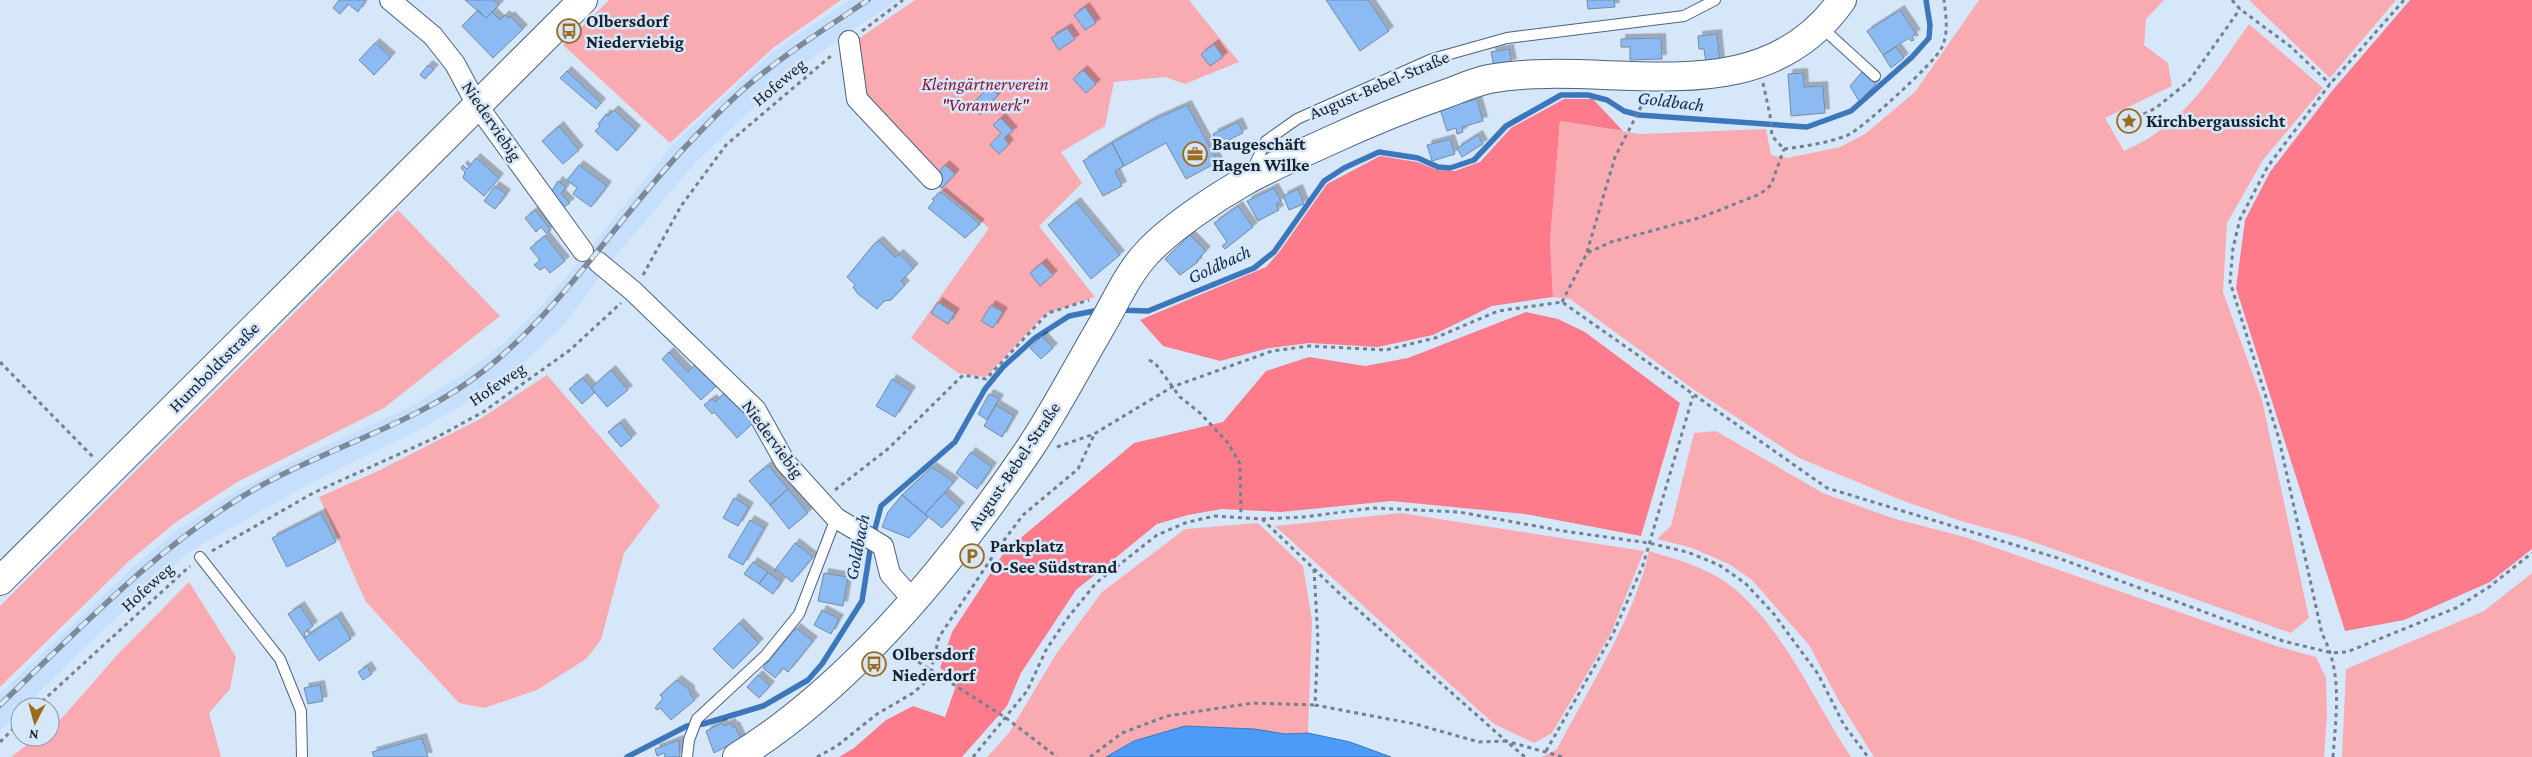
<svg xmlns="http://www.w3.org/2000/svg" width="2532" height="757" font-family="'Crimson Pro',serif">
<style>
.built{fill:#c6dffd}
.green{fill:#faabb2}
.forest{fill:#fd7b8b}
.water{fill:#4c9bf8;stroke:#3d77bb}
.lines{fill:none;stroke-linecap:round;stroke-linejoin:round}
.stream{stroke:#3d77bb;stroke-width:5.5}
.building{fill:#8cbaf2;stroke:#738ba8;filter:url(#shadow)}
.lane-casing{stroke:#4c627e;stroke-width:12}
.street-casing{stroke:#4c627e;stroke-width:22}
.secondary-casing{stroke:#4c627e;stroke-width:30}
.path{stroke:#73808f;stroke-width:3;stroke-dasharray:4 4;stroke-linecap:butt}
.lane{stroke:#fff;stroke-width:10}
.street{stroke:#fff;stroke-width:20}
.secondary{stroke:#fff;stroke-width:28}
.rail-casing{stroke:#7b8998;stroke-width:5.5}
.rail{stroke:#d7e7fa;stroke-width:4;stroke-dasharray:11;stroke-linecap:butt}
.labels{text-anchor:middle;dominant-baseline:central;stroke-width:5;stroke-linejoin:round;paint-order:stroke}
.poi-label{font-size:18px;font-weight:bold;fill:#19232e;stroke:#d7e7fa;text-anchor:start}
.street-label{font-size:18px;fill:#19232e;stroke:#d7e7fa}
.park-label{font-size:18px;font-style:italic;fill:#8b1633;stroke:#d7e7fa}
.water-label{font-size:19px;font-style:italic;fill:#0f2e52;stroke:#d7e7fa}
</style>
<defs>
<filter id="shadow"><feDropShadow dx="4.5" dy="-4.5" stdDeviation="0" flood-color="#0004"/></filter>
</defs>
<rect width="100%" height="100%" fill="#d7e7fa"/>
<path class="built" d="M849,0H897L792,72L696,162L613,259L566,322L526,361L482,394L421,429L322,477L195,548L153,582L24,707H20V711L0,730V694L134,566L178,529L241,488L309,453L408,408L464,374L504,343L542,305L593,245L672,145L774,51Z"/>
<path class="green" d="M609,0H841L773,48L670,143L563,45Z
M915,0H1189L1239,62L1185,84L1165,77L1114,82L1105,126L1061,152L1082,183L1039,226L1095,297L1045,314L986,377L958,373L911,338L989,228L920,172L857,99L851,44Z
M1979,0H2164L2146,19L2144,45L2168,63L2172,86L2105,118L2124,151C2185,125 2212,76 2249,24L2323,88L2263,160L2227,223L2223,292L2262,400L2309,618L2291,633L2019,537L1961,521L1901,500L1799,458L1693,389L1570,299L1553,297L1550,241L1560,121L1640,134L1766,129L1771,155L1787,158L1840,147L1865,134L1915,92Z
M2249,0H2396L2330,78Z
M398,210L500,316L384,408L237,482L176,522L128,562L0,687V606Z
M547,375L660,506L624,553L601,640L586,659L537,690L484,708L459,703L366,602L319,497L378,471L480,419Z
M1716,431L1823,493L1892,518L1965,537L2276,646L2316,657L2326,678L2327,716L2324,757H1874L1839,701L1809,645L1752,580L1729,564L1692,548L1657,539L1671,526L1694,433Z
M1401,513L1644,551L1611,633L1552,733L1534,743L1494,724L1275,526Z
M1258,523L1303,566L1312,620L1308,733L1285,734L1253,729L1186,726L1134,741L1106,757H987L1009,733L1056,654L1102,592L1185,529Z
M1649,551C1679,560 1712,569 1736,590C1787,634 1814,701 1851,757H1542L1557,749C1588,690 1636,614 1649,551Z
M2532,573V757H2342L2346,669L2484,611Z
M189,582L236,657L230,689L209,713L221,757H11L37,737H50V727L62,718L118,654Z"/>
<path class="forest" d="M2410,0H2532V549L2490,582L2404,620L2345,631L2236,288L2245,220L2270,172L2332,91Z
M1564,99H1593L1623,131L1560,121L1550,241L1553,297L1492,306L1433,335L1378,347L1309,343L1269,348L1220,361L1163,346L1140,320L1266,267L1280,251L1327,184L1380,156L1417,162L1437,170L1455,171L1480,162L1511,128Z
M1526,312L1558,319L1585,332L1680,403L1641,536L1525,514L1391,501L1281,512L1222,509L1188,515L1157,524L1076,590L1021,673L1007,706L962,757H839L854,748L886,720L913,706L945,717L958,680L940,668L952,632L1005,551L1134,443L1223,422L1266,371L1309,357L1365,366L1408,358Z"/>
<path class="water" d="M1185,726L1254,729L1285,734L1308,733L1350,742L1391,757H1106L1134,741Z"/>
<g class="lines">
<path class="stream" d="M1118,310L1148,311L1254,268L1274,252L1324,181L1344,168L1379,152L1418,158L1438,167L1450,168L1474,160L1506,126L1561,95H1588L1607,100L1624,111L1639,115L1807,127L1851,111L1912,57L1929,38L1930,25L1926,0
M627,757L687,726L703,724L763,706L808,680L822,664L862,601L871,544L881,506L955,442L985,389L1003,367L1035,338L1069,316L1099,310"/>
</g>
<path class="building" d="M339,0H364L365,1L358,12L348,4L340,14L333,8Z
M465,0H493L499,5L486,18Z
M1326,0H1368L1389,31L1360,51Z
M1587,0H1614L1615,7L1588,9Z
M1085,7L1096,23L1085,30L1074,15Z
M478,10L486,18L492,12L500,20L505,15L508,18L510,16L523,29L493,58L462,26Z
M1900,10L1916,34L1912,36L1914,40L1911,41L1909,38L1883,55L1867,31Z
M1067,28L1075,39L1059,50L1051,38Z
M1717,34L1720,62L1706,63L1704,49H1699L1698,36Z
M1661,38L1662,59L1630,60V47H1621V39Z
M375,43L391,57L374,75L359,60Z
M1214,44L1223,57L1210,66L1201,54Z
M1896,47L1904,58L1891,68L1883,55Z
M1509,49L1512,63L1494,67L1491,52Z
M428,65L434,69L425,79L420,75Z
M1083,70L1096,84L1086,93L1073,79Z
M567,71L601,103L596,109L560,78Z
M1862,72L1876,84L1859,101L1850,86Z
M1803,73L1804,87L1823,86L1825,113L1791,116L1788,74Z
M989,86L998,95L980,115L971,106Z
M1477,99L1483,121L1462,127L1463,132L1457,134L1456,128L1447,131L1440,109Z
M1187,105L1218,162L1186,179L1166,143L1124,166L1112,143L1153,120Z
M614,110L636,130L617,151L595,131L600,126L598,124L606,114L608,116Z
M1001,118L1013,131L1004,138L1009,144L999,154L990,145L1001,133L993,125Z
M1238,122L1243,133L1218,145L1213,134Z
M559,126L579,150L563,164L542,141Z
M1478,135L1483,144L1462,157L1457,148Z
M1450,139L1455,154L1432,161L1427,145Z
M1112,143L1124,166L1115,171L1122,186L1103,196L1083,161Z
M476,158L499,178L484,196L463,178L465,172L461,168L463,165L467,169Z
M579,165L607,186L591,207L573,194L577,188L567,180Z
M945,165L955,174L942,188L932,179Z
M558,181L566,187L561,194L570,203L561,209L550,194Z
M495,186L506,194L495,209L484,201Z
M1274,188L1281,201L1276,204L1279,210L1258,221L1247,201Z
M1298,189L1304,204L1289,210L1283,196Z
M941,192L980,224L965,238L928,208L934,201L932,199Z
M1076,202L1120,255L1091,279L1048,225Z
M1238,206L1253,227L1225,249L1222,246L1227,242L1214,223Z
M535,210L551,230L546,233L541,227L536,232L525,218Z
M1190,235L1206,251L1197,260L1198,262L1180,275L1165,259Z
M545,236L565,261L550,273L545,267L540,270L534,265L540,260L530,248Z
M879,241L895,257L899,254L914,268L901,281L905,285L891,300L884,301L877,309L857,293L853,287L855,285L847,277L874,244Z
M1042,263L1053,275L1040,286L1030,273Z
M938,302L955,313L948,324L931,313Z
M991,305L1003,312L993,328L981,321Z
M1042,336L1053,348L1041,359L1030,348Z
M669,352L688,372L697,363L717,385L701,400L662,359Z
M611,370L628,390L607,407L591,388Z
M583,378L595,392L582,404L569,389Z
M892,379L911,391L895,417L876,406Z
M727,391L753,423L737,438L714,412L712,414L704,405L712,399L715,402Z
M989,394L999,399L987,420L978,414Z
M996,405L1014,416L1002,437L984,426Z
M620,423L632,438L621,447L608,432Z
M971,452L992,467L977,489L956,473Z
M768,465L788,489L770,505L749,481Z
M932,467L954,482L925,514L902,495Z
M788,489L808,513L789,529L770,505Z
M944,493L960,507L942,528L925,514Z
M902,495L928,517L909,538L882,527L888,512Z
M734,498L749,507L738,526L723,518Z
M321,513L336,542L287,567L272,538Z
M750,520L764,528L743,565L728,557Z
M795,543L813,557L792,582L777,570L774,571Z
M753,562L768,572L759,584L744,574Z
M768,572L781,582L773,594L759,584Z
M824,573L848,577L843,606L818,601Z
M300,606L313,626L304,633L306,637L304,638L288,614Z
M822,610L839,619L831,634L814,625Z
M337,616L351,639L319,661L304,638Z
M739,623L759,643L733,669L713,649Z
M796,628L813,641L788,672L783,668L775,678L763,668Z
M367,666L372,674L363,680L358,672Z
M758,675L770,686L759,698L747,687Z
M677,680L690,690V694L695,700L671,720L660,708L657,710L655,708L663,698L660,695Z
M320,685L323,701L308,704L304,688Z
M722,723L724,726L731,723L733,727L735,726L741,739L714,753L706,731Z
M422,738L428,757H374L372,752Z
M679,740L680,757H665L664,753L657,756L655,749Z"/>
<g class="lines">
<g class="lane-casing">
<path id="lane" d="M1820,26L1875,76
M1252,170L1266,141L1297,119L1432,59L1507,38L1684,16L1715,0
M200,557L280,659L301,711L302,757
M687,757L689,740L697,719L765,656L799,614L836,518"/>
</g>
<g class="street-casing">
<path id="street" d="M390,0L433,36L455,64L477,105L583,251
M849,41L857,99L932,179
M598,262L633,291L756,410L785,462L836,518L883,546L890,574L913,600"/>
</g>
<g class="secondary-casing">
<path id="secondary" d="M0,581L583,0
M737,757C852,686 954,560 1030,448C1056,409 1078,366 1102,325C1116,301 1128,273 1147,253C1170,228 1215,198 1245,181C1272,166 1301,154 1329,141C1368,123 1407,107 1448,93C1461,88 1475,82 1489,79C1609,57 1758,120 1842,0"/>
</g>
<path class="path" d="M2232,0L2240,9L2291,47L2330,84
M862,31L903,0
M1763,83L1770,115L1772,136L1784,149
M2129,121L2156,108L2189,81L2240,9
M1784,149C1806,146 1828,143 1848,135C1862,129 1935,62 1941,49C1949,34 1946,16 1944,0
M1587,252L1615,157L1646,97
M643,275L681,206L726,145L832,55
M1562,302L1587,253L1611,242L1702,217L1760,194L1771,185L1784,149
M1149,360L1155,363L1180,397L1200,413L1228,443L1240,464L1241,516
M0,362L94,458
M1057,447L1094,434L1172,387L1272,351L1309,346L1386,350L1435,338L1498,311L1562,302L1827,488L2061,559L2283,641L2332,653L2347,652L2456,608L2489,587L2532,553
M835,490L889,448L963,375L986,379L1048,313L1089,300
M1262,519L1339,593L1506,741L1563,757
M212,551L313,493L439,436L483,412L570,350L621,303
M1314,569L1318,640L1315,705L1415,724L1479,742L1506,741L1525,757
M898,649L1006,718L1057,757
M36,707L190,566
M0,742L20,722
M1546,751L1613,634L1643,565L1693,396
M817,757L837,746L877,714L913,693L929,679L939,637L999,547L1023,515L1078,469L1094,435
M973,757L1027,691L1046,650L1066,620L1096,583L1157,535L1185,523L1214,516L1262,519L1303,517L1374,508L1459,512L1563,531L1649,543L1687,552L1719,565L1745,583L1773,613L1818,674L1844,725L1868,757
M1090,757L1122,733L1167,716L1253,703L1315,705
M2333,757C2336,714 2343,673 2322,634L2279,439L2230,282L2233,248L2240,219L2268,166L2330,84L2404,0"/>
<use href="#lane" class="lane"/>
<use href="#street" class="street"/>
<use href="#secondary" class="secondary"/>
<g class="rail-casing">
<path id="rail" d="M0,705C81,628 158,545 255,489C330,446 418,424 486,369C566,305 620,214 691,141C710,121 731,99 752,82C788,52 829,26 868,0"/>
</g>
<use href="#rail" class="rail"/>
</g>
<defs>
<g id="bus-ring" transform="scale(1.25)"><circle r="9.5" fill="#d7e7fa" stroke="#9b6b1e" stroke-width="1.5"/><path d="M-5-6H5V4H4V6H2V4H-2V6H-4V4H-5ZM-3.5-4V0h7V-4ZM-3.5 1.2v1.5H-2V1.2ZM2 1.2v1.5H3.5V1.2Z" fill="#9b6b1e"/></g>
<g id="sight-ring" transform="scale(1.25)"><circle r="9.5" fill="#d7e7fa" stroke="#9b6b1e" stroke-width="1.5"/><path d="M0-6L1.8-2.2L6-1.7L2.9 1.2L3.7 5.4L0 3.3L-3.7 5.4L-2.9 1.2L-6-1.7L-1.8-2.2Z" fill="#9b6b1e"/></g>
<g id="office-ring" transform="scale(1.25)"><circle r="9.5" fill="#d7e7fa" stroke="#9b6b1e" stroke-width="1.5"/><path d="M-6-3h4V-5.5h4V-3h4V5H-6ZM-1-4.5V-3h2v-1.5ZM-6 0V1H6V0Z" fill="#9b6b1e"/></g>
<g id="parking-ring" transform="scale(1.25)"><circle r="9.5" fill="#d7e7fa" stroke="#9b6b1e" stroke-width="1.5"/><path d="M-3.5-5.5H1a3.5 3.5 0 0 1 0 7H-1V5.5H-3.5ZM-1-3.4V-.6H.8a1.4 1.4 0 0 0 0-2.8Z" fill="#9b6b1e"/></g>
</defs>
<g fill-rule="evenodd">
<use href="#bus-ring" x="569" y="31"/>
<use href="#sight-ring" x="2129" y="121"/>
<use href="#office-ring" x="1195" y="154"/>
<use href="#parking-ring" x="972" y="556"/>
<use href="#bus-ring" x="874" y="664"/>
</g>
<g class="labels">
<g class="poi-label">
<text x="586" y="21">Olbersdorf<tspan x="586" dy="21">Niederviebig</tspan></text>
<text x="2146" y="121">Kirchbergaussicht</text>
<text x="1212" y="144">Baugeschäft<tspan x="1212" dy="21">Hagen Wilke</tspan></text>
<text x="990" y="546">Parkplatz<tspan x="990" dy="21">O-See Südstrand</tspan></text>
<text x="892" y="654">Olbersdorf<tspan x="892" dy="21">Niederdorf</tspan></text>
</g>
<g class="street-label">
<text transform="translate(779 82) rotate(-40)">Hofeweg</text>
<text transform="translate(1379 85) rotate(-23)">August-Bebel-Straße</text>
<text transform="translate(492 121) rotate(56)">Niederviebig</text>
<text transform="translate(214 367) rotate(-45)">Humboldtstraße</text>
<text transform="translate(497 384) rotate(-34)">Hofeweg</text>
<text transform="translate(773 439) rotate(54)">Niederviebig</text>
<text transform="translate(1014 466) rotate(-56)">August-Bebel-Straße</text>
<text transform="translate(147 587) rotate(-42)">Hofeweg</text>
</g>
<g class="park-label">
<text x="985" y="84">Kleingärtnerverein<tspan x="985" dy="21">"Voranwerk"</tspan></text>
</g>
<g class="water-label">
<text transform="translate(1671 101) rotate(7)">Goldbach</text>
<text transform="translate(1219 264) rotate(-25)">Goldbach</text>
<text transform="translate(857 547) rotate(-79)">Goldbach</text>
</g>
</g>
<g transform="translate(35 722) rotate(186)"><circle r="24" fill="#d7e7fa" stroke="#8b99a8"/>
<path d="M0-4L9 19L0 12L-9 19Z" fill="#9b6b1e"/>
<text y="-8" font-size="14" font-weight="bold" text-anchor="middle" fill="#19232e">N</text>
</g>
</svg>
